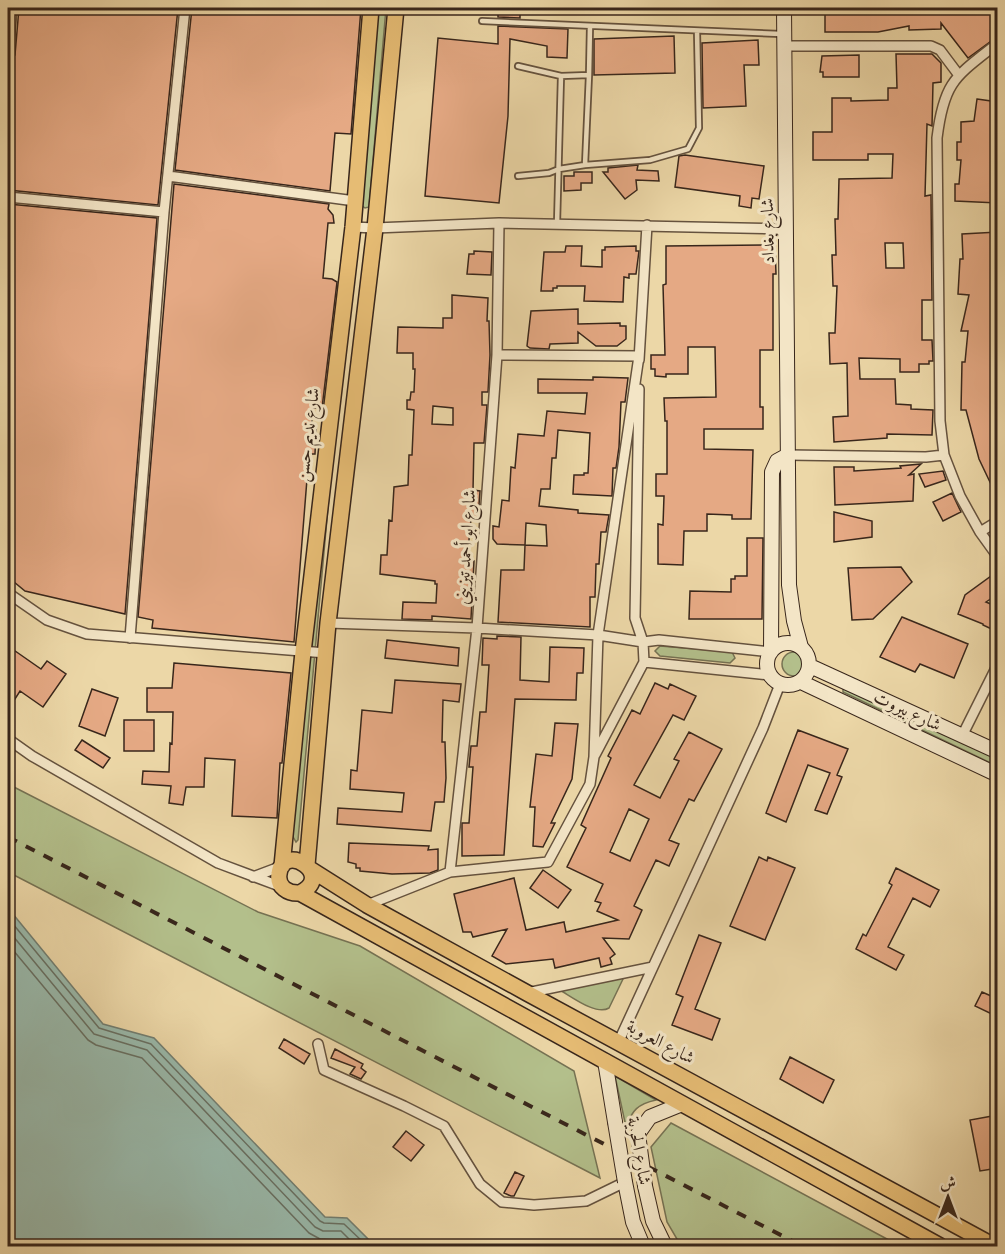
<svg xmlns="http://www.w3.org/2000/svg" width="1005" height="1254" font-family="'IM FELL English',Amiri,serif">
<style>
.green{fill:#b3bf8b;stroke:#767253;stroke-width:1.5}
.water{fill:#99b9ab;stroke:#727e71;stroke-width:1.5}
.lines{fill:none;stroke-linecap:round;stroke-linejoin:round}
.shore{stroke:#687063;stroke-width:1.5}
.building{fill:#e5a984;stroke:#38261b;stroke-width:1.5;fill-rule:evenodd}
.lane-casing{stroke:#65523e;stroke-width:8}
.street-casing{stroke:#65523e;stroke-width:12}
.secondary-casing{stroke:#38261b;stroke-width:16}
.primary-casing{stroke:#38261b;stroke-width:18}
.lane{stroke:#f3e5c6;stroke-width:4.5}
.street{stroke:#f3e5c6;stroke-width:9}
.secondary{stroke:#f3e5c6;stroke-width:14}
.primary{stroke:#e6bc74;stroke-width:15}
.rail{stroke:#38261b;stroke-width:4;stroke-dasharray:10 10;stroke-linecap:butt}
.secondary-bridge-casing{stroke:#38261b;stroke-width:16;stroke-linecap:butt}
.secondary-bridge{stroke:#f3e5c6;stroke-width:14}
.labels{text-anchor:middle;dominant-baseline:central;stroke-width:6;stroke-linejoin:round;paint-order:stroke}
.street-label{font-size:18px;fill:#38261b;stroke:#f3e5c6}
</style>
<rect width="100%" height="100%" fill="#ecd7a7"/>
<filter id="stains"><feTurbulence type="fractalNoise" baseFrequency=".00333" numOctaves="4"/><feColorMatrix values="0 0 0 0 .2 0 0 0 0 .09 0 0 0 0 .02 0 0 0 .5 -.17"/></filter>
<radialGradient id="worn" r=".72"><stop offset=".6" stop-color="#630" stop-opacity="0"/><stop offset="1" stop-color="#630" stop-opacity=".3"/></radialGradient>
<path class="green" d="M378,8H386L369,207L365,208L361,205Z
M345,253L336,419L298,840L296,842L292,835Z
M660,646L732,652L735,658L730,663L660,656L655,651Z
M782 664a12 12 0 1 1 24 0a12 12 0 1 1-24 0Z
M843,688L997,758V766L843,692Z
M8,784L258,912L360,946L574,1071L600,1178L8,872Z
M624,977L609,1008C596,1016 571,996 558,989Z
M615,1076L656,1100C638,1104 632,1110 626,1127Z
M671,1123L900,1246H681L667,1222L651,1147Z"/>
<path class="water" d="M8,908L103,1024L154,1038L325,1217L347,1218L368,1239L370,1246H8Z"/>
<g class="lines">
<path class="shore" d="M8,918L99,1028L151,1044L320,1221L324,1223L344,1224L363,1242L364,1246
M8,930L94,1034L147,1050L315,1227L323,1231H341L356,1246
M8,944L88,1040L96,1045L142,1058L309,1233L320,1239L337,1240L344,1246"/>
</g>
<path class="building" d="M19,8H178L158,205L8,190V61L11,60L15,55Z
M192,8H361L351,134L335,133L330,191L175,170Z
M498,8H520V18L498,17Z
M825,8H998V36L968,58L941,23V29L909,30V26L878,32H825Z
M498,26L568,29L567,58L547,57V46L510,39L508,116L499,203L425,196L438,38L498,44Z
M674,36L675,73L594,75V39Z
M758,40L759,65H744L746,106L703,108L702,43Z
M896,54H932L941,63V82L933,83L932,126L927,124L925,196L931,195L932,300H922V340H932L933,361H929V364H919V372H900V359L859,358L860,379H895L896,404L911,405V409L933,410L932,435L887,434V438L834,442L833,417L848,416L847,363L830,364L829,333H835L837,286H833L832,255H836L835,219H838L839,179L892,178L893,154H868V160H813V132H832V98H851V101L888,100V88H897ZM885,243H903L904,268H886Z
M859,55V77H823V72H820L822,56Z
M977,99L998,102V203L955,201V184H959L961,160H957V142H961V122L974,121Z
M685,155L764,166L759,199L752,198L751,208L739,206L740,196L675,187L679,156Z
M638,165L637,170L658,171L659,181L636,180L637,190L625,199L603,172H608V168Z
M574,172H592V183H581V190L564,191V176H574Z
M174,184L329,204L328,209L333,215L334,223H328L323,278L332,279L337,282L322,408H313L311,430H316L315,454H309L294,642L152,628L153,620L138,617Z
M8,204L157,218L125,614L25,591L8,577Z
M998,232V499L979,459L966,410H961L962,362H965L968,331H961L969,295L958,294L960,259H963L962,234Z
M775,245L776,274H773V350H760V407H763V429H704V449L753,450L751,519H732V515L707,514V531H684L683,565L658,564V524L663,525L664,496H656V474H667V421H665L664,398L716,397L715,347H688V374H666V377L655,376V369H651V355H665L663,285L666,284V246Z
M566,246H582L581,266L602,267V250H605V247L636,246V251H639L636,274H629V278L624,277L623,302L584,301L585,286H557V288H553V291H541L544,252H565Z
M474,251L492,252L491,275L467,274L469,254H474Z
M452,295L488,298L487,321H489L490,355L488,392H482V405H487L484,443H474L473,490L480,491L478,519H471L467,561H474L471,619L432,616V620L402,619L403,602L436,603L437,584H435V581L380,574L381,555H387L389,520L392,521L394,487L408,485L409,455H412L414,410L407,409V400H410L411,392H414L415,369H413V353H397L398,327L443,328V318H452ZM433,406L453,408V425L432,424Z
M578,309V324L620,323V326H626V339L617,346H596L578,332V343L550,344L549,349L530,348L527,346L531,311Z
M593,377L628,378L625,402H621L619,447L616,468H613L612,496L573,494L574,475H584V473H588L590,433L558,430L556,458H552L550,489H541L539,506L578,510V513L609,515L606,532H601L599,564H596L595,597H590V627L498,622L501,570H524L525,545L547,546L546,525L526,523L525,545L497,544L493,539V526L499,527L502,500L509,501L511,467L515,468L518,434L544,436L547,411L585,414L587,393H538V379L593,380Z
M921,464L909,475L914,474L913,501L835,505L834,467H854V471L901,468L900,466Z
M943,471L946,480L925,487L919,474Z
M952,493L961,512L943,521L933,502Z
M834,512L872,521V537L834,542Z
M747,538H763L762,619H689L690,591L731,592V579H735V576H747Z
M901,567L912,582L873,619L852,620L848,568Z
M998,571V594L986,602L998,607V632L983,625V624L958,614L965,595Z
M902,617L968,644L954,678L920,664L915,672L880,657Z
M497,636L521,637L520,680L549,682L550,647L584,648L583,673H577L576,700L515,699L504,855L462,856V823H469L473,767H469L471,746H477L480,712H486L489,665H482L483,638L497,639Z
M387,640L459,648L458,666L385,658Z
M8,646L41,669L47,661L66,674L43,707L20,691L15,699L8,694Z
M174,663L291,673L282,763H280L277,818L232,816L235,760L205,758L204,787H186L183,805L169,803L171,786L142,784L143,771L169,772L170,743L172,744L173,712H147V688H172Z
M395,680L461,684L459,702L443,700L442,742H445L446,778L444,802H435L431,831L337,824L338,808L402,812L404,793L350,789L351,770L357,771L362,710L392,713Z
M655,683L668,689L670,684L696,696L684,720L673,715L634,785L660,798L679,761L674,759L689,732L722,749L694,801L689,799L669,840L679,844L669,866L656,860L634,906L642,910L629,939L603,938L615,954L610,958L612,964L601,967L599,958L555,968L553,959L506,964L492,956L507,929L473,937L471,932H463L454,894L514,878L526,930L564,922L566,932L618,920L597,911L601,903L595,901L603,884L567,867L586,828L581,825L611,758L608,756L632,710L640,714ZM629,809L649,819L630,861L610,852Z
M92,689L118,698L105,736L79,726Z
M124,720H154V751H124Z
M555,723L578,724L572,779L551,823H555L543,847L533,846L535,807H530L536,754L552,756Z
M798,730L848,749L837,775L842,777L827,814L815,810L830,773L808,765L786,822L766,813Z
M82,740L110,758L103,768L75,750Z
M349,843L429,846L428,850L438,849V870L430,873L392,874L360,871V868H356V864L348,862Z
M759,857L767,861L768,857L795,868L765,940L730,926Z
M896,868L939,890L930,907L913,898L888,947L904,955L896,970L856,949L863,934L866,936L892,885L889,883Z
M543,870L571,890L558,908L530,888Z
M699,935L721,943L695,1009L720,1019L712,1040L672,1025L683,997L676,994Z
M982,992L998,999V1017L975,1006Z
M284,1039L310,1054L304,1064L279,1048Z
M335,1049L363,1064L361,1068L366,1072L361,1079L350,1074L355,1067L331,1058Z
M790,1057L834,1080L823,1103L780,1079Z
M998,1115V1168L980,1171L970,1120Z
M406,1131L424,1145L411,1161L393,1147Z
M515,1172L524,1176L514,1196H511L504,1193Z"/>
<g class="lines">
<g class="lane-casing">
<path id="lane" d="M482,21L781,34
M518,66L561,76
M585,165L589,75
M518,176L549,173L559,169L585,165L650,160L688,149L699,128L697,31
M557,224L561,76L589,75L590,26"/>
</g>
<g class="street-casing">
<path id="street" d="M998,43C955,77 944,81 937,138L940,421L944,455L960,496L980,532L998,557
M783,46H931L940,50L958,74
M8,54L12,8
M168,176L355,201
M8,197L164,212
M353,227L375,228L499,223L787,229
M497,355L639,356
M639,360L647,225
M788,455L926,457L944,455
M980,532L998,521
M8,593L47,620L87,634L326,653
M328,623L477,628L598,635L643,642L659,640L771,652
M130,638L164,212L185,8
M644,662L770,675
M962,736L998,664
M8,739L32,756L218,863L282,887
M595,755L644,662L643,642L635,618L639,389
M450,872L477,628L497,355L499,223
M253,877L282,866
M367,905L450,872L548,862L590,784L594,757L598,635L639,356
M527,993L653,967
M618,1043L763,728L780,684
M318,1044L324,1070L404,1106L444,1126L480,1184L502,1202L534,1205L586,1201L625,1182"/>
</g>
<g class="secondary-casing">
<path id="secondary" d="M784,8L789,585L794,621L801,647
M767 664a21 21 0 1 1 42 0a21 21 0 1 1-42 0Z
M771,652L772,472L777,461L788,455
M810,666L998,752
M801,682L998,775
M605,1061L615,1122
M638,1134L650,1117L682,1104
M625,1182L633,1222L643,1246
M645,1186L653,1221L665,1246"/>
</g>
<g class="primary-casing">
<path id="primary" d="M307,865L328,623L375,228L396,8
M282,866L303,652L353,227L371,8
M310,869L367,905L527,993L994,1246
M300,893C336,875 283,841 279,874C277,887 288,894 300,893L940,1246"/>
</g>
<use href="#lane" class="lane"/>
<use href="#street" class="street"/>
<use href="#secondary" class="secondary"/>
<use href="#primary" class="primary"/>
<path class="rail" d="M8,837L802,1246"/>
<g class="secondary-bridge-casing">
<path id="secondary-bridge" d="M615,1122L625,1182
M638,1134L645,1186"/>
</g>
<use href="#secondary-bridge" class="secondary-bridge"/>
</g>
<g class="labels">
<g class="street-label">
<text transform="translate(769 231) rotate(-91)">شارع بغداد</text>
<text transform="translate(309 435) rotate(-83)">شارع نديم حسن</text>
<text transform="translate(467 547) rotate(-86)">شارع ابو أحمد تيزيني</text>
<text transform="translate(907 712) rotate(25)">شارع بيروت</text>
<text transform="translate(660 1043) rotate(28)">شارع العروبة</text>
<text transform="translate(638 1151) rotate(80)">شارع الحرية</text>
</g>
</g>
<rect width="1005" height="1254" fill="none" stroke="#ecd7a7" stroke-width="30"/>
<rect x="9" y="9" width="987" height="1236" fill="none" stroke="#38261b" stroke-width="3"/>
<rect x="15" y="15" width="975" height="1224" fill="none" stroke="#38261b" stroke-width="1.5"/>
<g transform="translate(948 1197)" stroke="#f3e5c6" stroke-width="4.5" paint-order="stroke">
<path d="M0-4.5L10 22L0 15L-10 22Z" fill="#38261b"/>
<text y="-9" font-size="16" font-weight="bold" text-anchor="middle" fill="#38261b">ش</text>
</g>
<rect width="100%" height="100%" filter="url(#stains)"/>
<rect width="100%" height="100%" fill="url(#worn)"/>
</svg>
